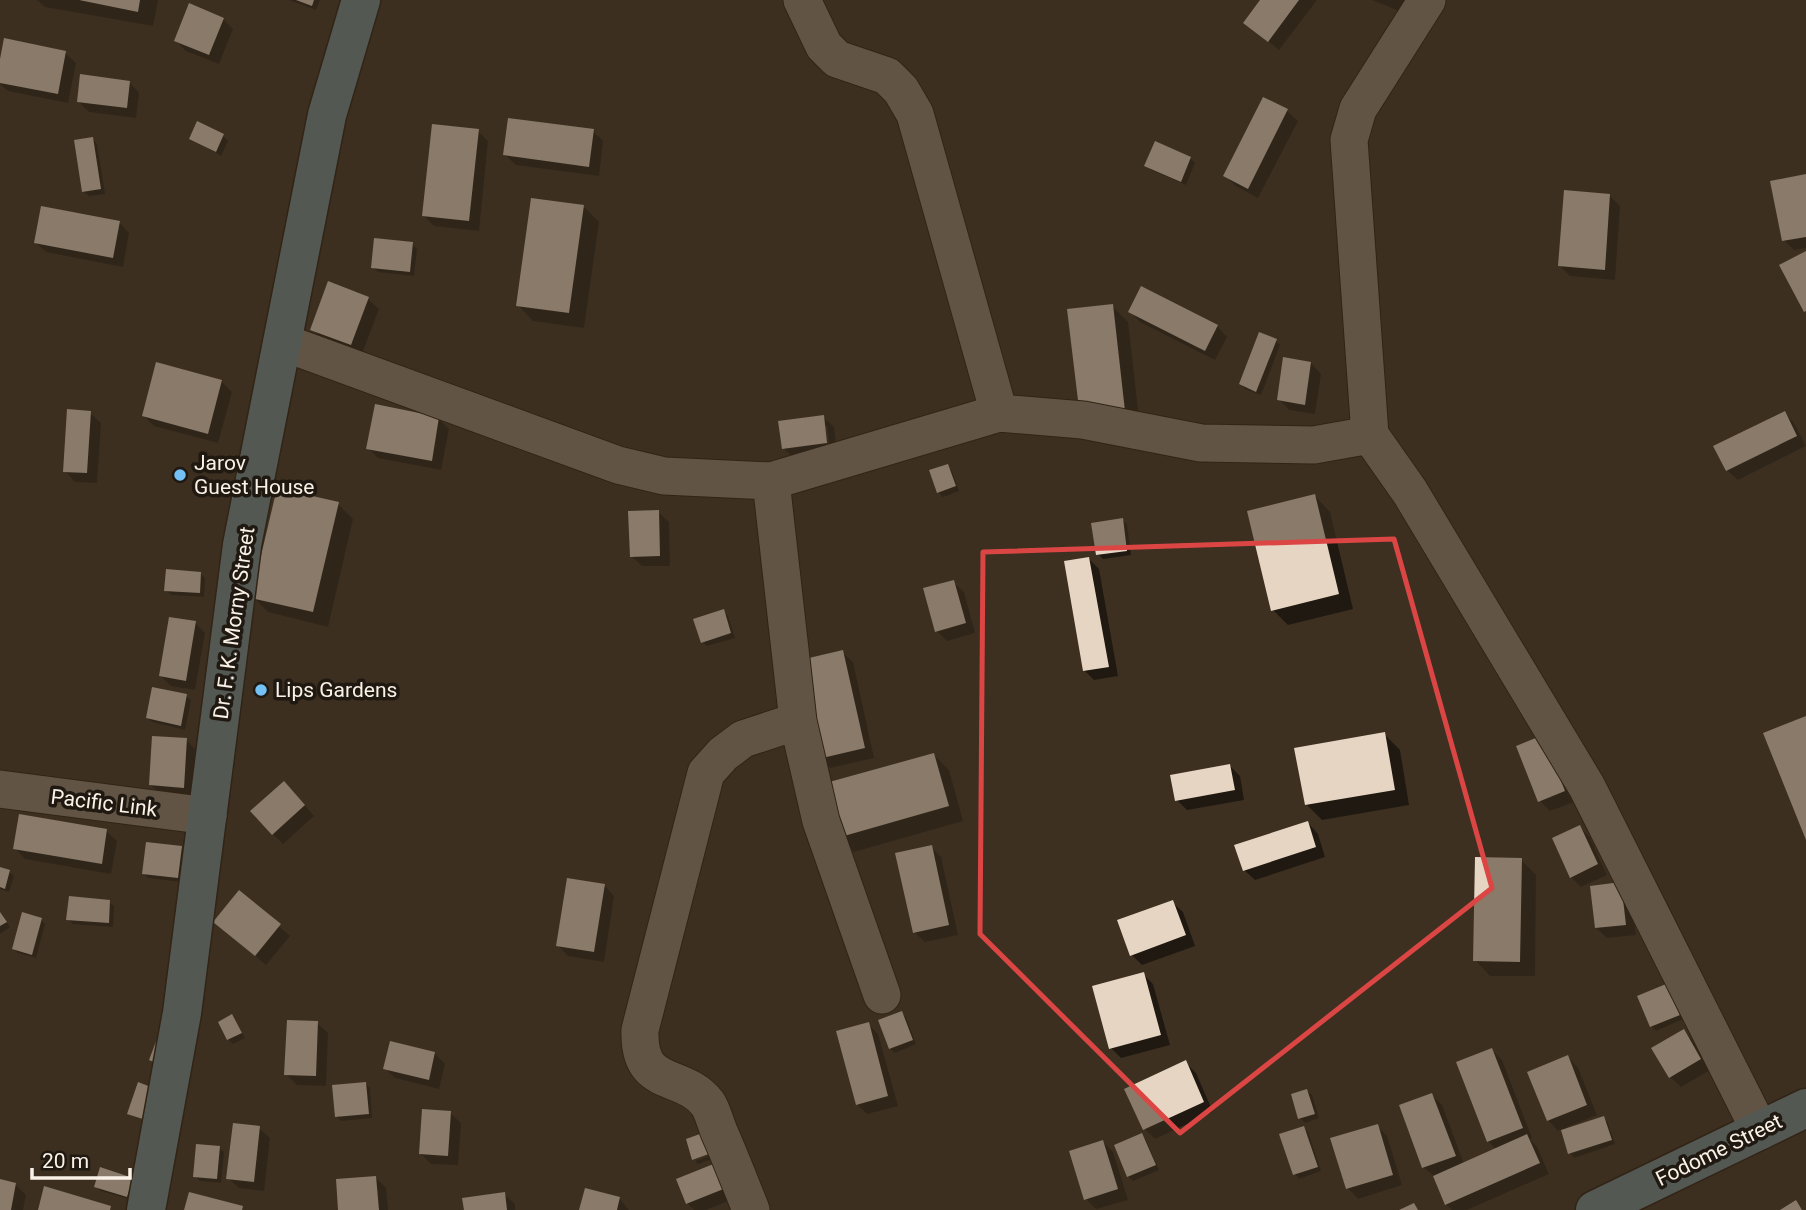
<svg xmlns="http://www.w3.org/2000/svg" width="1806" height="1210" font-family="Roboto,sans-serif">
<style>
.shadow{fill:#0007;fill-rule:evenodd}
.building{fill:#e6d5c2}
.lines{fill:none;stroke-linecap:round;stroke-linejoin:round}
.street-casing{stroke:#241709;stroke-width:39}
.secondary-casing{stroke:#241709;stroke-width:41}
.street{stroke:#91816f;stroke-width:37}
.secondary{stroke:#718990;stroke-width:38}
.marked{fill:none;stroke:#db4645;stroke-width:5;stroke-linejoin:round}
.poi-dot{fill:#73c1f5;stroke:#1f1912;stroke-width:2.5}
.labels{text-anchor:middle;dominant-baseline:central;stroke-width:7;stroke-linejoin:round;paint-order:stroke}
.poi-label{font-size:21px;fill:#faf1e7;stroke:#1f1912;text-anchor:start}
.street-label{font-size:21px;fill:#faf1e7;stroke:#1f1912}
</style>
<rect width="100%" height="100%" fill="#3d3020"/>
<path class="shadow" d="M37,0H158L153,26L45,7Z
M289,0H320L316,10Z
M1262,0H1317L1279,50L1245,22Z
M1372,0H1409L1404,13Z
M223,19L233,29L219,64L186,51L176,41Z
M65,53L76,63L68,103L8,91L0,84V67Z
M129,82L139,93L136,118L89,112L79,102Z
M1264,99L1287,111L1298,121L1258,198L1236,186L1225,176Z
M478,131L488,141L479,231L434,226L424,216Z
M593,131L603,141L599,176L516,165L505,155Z
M223,136L228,141L221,156L191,138Z
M93,139L97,144L105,194L89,196L84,192Z
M1156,144L1190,158L1195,163L1186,185L1151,170L1147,165Z
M1806,175V248L1794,250L1784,240Z
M1610,196L1620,206L1615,280L1570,276L1560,266Z
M584,207L599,222L584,328L533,321L518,305Z
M119,222L129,233L123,267L46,252L35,242Z
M412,244L417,249L414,276L378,272L373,267Z
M368,299L379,309L362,354L323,340L312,329Z
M1112,306L1128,322L1140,426L1097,431Z
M1130,311L1217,326L1227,337L1215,360L1140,322Z
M1276,341L1280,345L1261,395L1245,389L1241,384Z
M1311,363L1321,374L1315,414L1289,410L1279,399Z
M221,381L232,392L218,443L154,426L144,416Z
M90,413L101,423L97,483L75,482L65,471Z
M1784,413L1794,423L1806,446L1738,480L1727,470Z
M823,417L834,427L837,453L794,458L783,448ZM824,426H827L830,452H827Z
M439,419L449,429L441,470L378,458L368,448Z
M947,466L952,471L959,491L943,497L938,492Z
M1315,496L1330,512L1353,609L1288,625L1273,610Z
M338,504L353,519L328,627L268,612L253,597Z
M658,512L669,522L670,566H642L631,556Z
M1122,520L1127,524L1131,555L1103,559L1098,554Z
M1089,559L1099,569L1118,676L1094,680L1084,670Z
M200,573L205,578L204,597L171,595L166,590Z
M953,582L964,592L975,633L947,641L937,631Z
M723,611L728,616L735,638L707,646L702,642Z
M195,623L205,633L195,690L171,686L161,676Z
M842,652L853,662L874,758L830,768L820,758Z
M186,696L191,700L185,730L152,722L147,718Z
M1384,734L1400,750L1409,805L1322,820L1306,804Z
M186,740L196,750L194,797L161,795L151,785Z
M1552,748L1574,802L1550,811L1540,801Z
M934,755L949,770L963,821L854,852L839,837Z
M1230,766L1240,776L1244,800L1187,810L1177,800Z
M294,793L314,816L283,844L273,834Z
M1308,823L1318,834L1325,857L1255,880L1244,870Z
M1580,827L1590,838L1607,875L1581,887L1571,877Z
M106,831L117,841L111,874L25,859L15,848Z
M931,847L941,857L958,935L925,942L914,932Z
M181,848L186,853L182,882L148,878L143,873Z
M1521,860L1536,875L1535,976H1490L1475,960Z
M0,869L9,872L14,876L9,892L0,889Z
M604,885L614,896L604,962L568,956L558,945Z
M1592,887L1631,894L1636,935L1607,938L1596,928Z
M239,892L290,936L266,965L226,932Z
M109,902L114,906L113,927L73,924L68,919Z
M1172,902L1183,912L1195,946L1142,965L1132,955Z
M0,913L10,927L0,934Z
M41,919L45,924L36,958L18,953L13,948Z
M1143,974L1153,984L1170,1045L1121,1058L1111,1048Z
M1671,990L1683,1019L1656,1031L1651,1026Z
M902,1013L906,1017L916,1044L895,1053L890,1048Z
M232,1016L245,1038L233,1044L228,1039Z
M317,1023L328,1033L326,1086L297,1085L286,1074Z
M868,1024L878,1034L898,1106L867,1114L857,1104Z
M1684,1031L1694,1042L1710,1070L1681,1087L1670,1077Z
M1492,1050L1502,1060L1532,1138L1530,1139L1537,1147L1549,1174L1467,1210H1452L1446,1204L1435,1177L1423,1167L1432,1095L1442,1105L1464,1164L1497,1150L1488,1141Z
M435,1054L445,1064L439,1089L395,1078L385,1068Z
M1568,1057L1578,1068L1597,1115L1567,1127L1568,1130L1604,1118L1608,1123L1615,1144L1574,1158L1570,1153L1562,1129L1558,1131L1548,1120Z
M1186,1063L1196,1073L1213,1112L1155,1139L1145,1129Z
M365,1083L370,1088L372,1118L341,1121L336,1116Z
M1307,1091L1312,1095L1319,1118L1305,1123L1300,1118Z
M450,1113L461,1123L458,1165L431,1164L421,1154Z
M1377,1126L1387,1136L1402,1185L1358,1199L1348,1188Z
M259,1128L270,1138L264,1191L239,1188L228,1178Z
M1303,1128L1308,1132L1321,1171L1299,1179L1295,1174Z
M1142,1135L1146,1140L1159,1170L1133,1181L1128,1176Z
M1103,1142L1113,1152L1128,1200L1096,1209L1086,1199Z
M219,1148L224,1152L221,1183L200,1181L195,1176Z
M720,1152L721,1156L698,1164L695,1161Z
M721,1163L740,1196L706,1210H694L687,1203Z
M376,1178L386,1188L388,1210H340Z
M132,1179V1200L101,1191L96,1187Z
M0,1181L15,1184L26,1195L23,1210H0Z
M504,1194L515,1204V1210H465Z
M619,1198L629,1210H581Z"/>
<path class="building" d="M79,0H140L138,12Z
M296,0H314L312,6Z
M1260,0H1299L1268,42L1243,23Z
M189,3L224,18L209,55L174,41Z
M4,38L66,51L58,94L0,83V59Z
M80,74L130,81L127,108L77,102Z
M1263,97L1288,109L1248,189L1223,176Z
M508,118L594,129L589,167L503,155Z
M197,121L224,134L216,152L189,139Z
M432,124L479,129L469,221L422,216Z
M93,137L101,189L82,192L74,140Z
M1155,141L1191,157L1181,182L1144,166Z
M1806,174V237L1782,241L1770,181Z
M1564,190L1610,194L1605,270L1558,266Z
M531,198L584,205L569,313L516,306Z
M41,206L120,221L113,258L34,243Z
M374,238L413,242L410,272L371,268Z
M1806,251V311L1804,312L1779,265Z
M328,281L369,297L351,345L310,330Z
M1141,286L1218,325L1205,351L1128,312Z
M1113,304L1125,411L1080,417L1067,309Z
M1259,332L1277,339L1256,392L1239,384Z
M1283,357L1311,362L1305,405L1277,400Z
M156,362L222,380L208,434L142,416Z
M375,404L439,417L432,461L366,449Z
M67,409L91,411L87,473L63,472Z
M1785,411L1797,436L1726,471L1713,446Z
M824,415L827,443L782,449L778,421Z
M948,464L956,486L937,493L929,470Z
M277,488L339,502L313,612L251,598Z
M1315,494L1339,594L1271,611L1247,511Z
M659,510L660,556L630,557L628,511Z
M1123,518L1127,551L1096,555L1091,523Z
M1089,557L1109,667L1083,671L1064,561Z
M166,569L201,572L200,593L164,591Z
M954,580L966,623L935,632L923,588Z
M724,609L731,633L701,643L693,619Z
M169,617L196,621L186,681L159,676Z
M843,650L865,748L818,759L796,661Z
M152,687L187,694L181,726L146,718Z
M1806,716V840L1763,733Z
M1385,732L1395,790L1305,805L1294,748Z
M1543,735L1565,791L1538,802L1516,746Z
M152,736L187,738L184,788L149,785Z
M934,753L949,806L837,838L822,784Z
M1230,764L1235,790L1175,801L1170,775Z
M284,781L305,805L272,835L250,811Z
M19,814L107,829L102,864L13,849Z
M1308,821L1316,847L1243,871L1234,845Z
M1580,825L1598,864L1570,878L1552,838Z
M146,842L182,846L178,878L142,874Z
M932,845L949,925L913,933L895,853Z
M1475,857L1522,858L1520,962L1473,961Z
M0,867L10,870L5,889L0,887Z
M567,878L605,884L594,952L556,946Z
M1621,882L1626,925L1595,928L1590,886Z
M239,890L281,924L255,956L213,922Z
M69,896L110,900L109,923L66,920Z
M1173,900L1186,935L1130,956L1117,920Z
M0,912L7,922L0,926Z
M22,912L42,918L32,955L12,949Z
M1144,972L1161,1035L1109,1049L1092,986Z
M1666,984L1680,1015L1650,1027L1637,996Z
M902,1011L913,1040L889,1049L878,1020Z
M232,1014L242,1033L227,1040L218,1022Z
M287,1020L318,1021L316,1076L284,1075Z
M869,1022L888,1096L856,1105L836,1031Z
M1684,1029L1701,1059L1669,1078L1651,1048Z
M160,1031L161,1065L149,1060Z
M390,1041L435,1052L429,1080L383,1069Z
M1492,1048L1523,1128L1487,1142L1456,1062Z
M1568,1055L1587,1105L1547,1121L1527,1072Z
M1186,1060L1204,1102L1143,1130L1124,1089Z
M138,1082L156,1089L146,1120L127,1114Z
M366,1082L369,1114L335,1117L332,1085Z
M1307,1089L1315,1114L1298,1119L1291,1094Z
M1432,1093L1456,1156L1422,1168L1399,1105Z
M422,1109L451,1111L448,1156L419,1154Z
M1604,1116L1612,1140L1568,1154L1561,1130Z
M233,1123L260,1126L254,1182L226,1179Z
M1378,1124L1393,1175L1346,1189L1330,1138Z
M1304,1126L1318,1167L1293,1175L1279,1134Z
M711,1130L717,1151L692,1160L686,1139Z
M1142,1133L1156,1165L1127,1177L1114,1145Z
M1527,1134L1540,1163L1445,1205L1433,1176Z
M1103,1140L1118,1189L1084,1200L1069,1151Z
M196,1144L220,1146L217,1179L193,1177Z
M721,1161L731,1186L686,1204L676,1179Z
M100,1167L133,1178L127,1197L94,1187Z
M376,1176L379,1210H338L336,1179Z
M0,1179L16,1183L11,1210H0Z
M44,1186L111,1206L110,1210H38Z
M585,1188L620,1197L617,1210H579Z
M189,1192L243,1206L242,1210H184Z
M505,1192L507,1210H464L462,1198Z
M1796,1200L1802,1210H1780Z
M1414,1203L1418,1210H1399Z"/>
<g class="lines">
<g class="street-casing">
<path id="street" d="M802,0L824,46L837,59L887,76L901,90L915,114L999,413
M1427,0L1358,109L1349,140L1370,435L1410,492L1587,787L1760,1131
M282,342L618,465L664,476L771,481L999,413L1083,420L1201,443L1314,445L1370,435
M771,481L798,721L821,821L882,995
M0,789L208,816
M751,1210C741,1185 731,1159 720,1134C716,1125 713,1112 708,1104C682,1070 638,1091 640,1030L706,773L723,754L743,739L798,721"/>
</g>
<g class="secondary-casing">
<path id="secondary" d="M146,1210L182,1013L242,545L327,115L361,0
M1595,1210L1806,1108"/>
</g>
<use href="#street" class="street"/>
<use href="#secondary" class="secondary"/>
</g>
<path d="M0 0H1806V1210H0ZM1394,539L1492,888L1180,1133L980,934L983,552Z" fill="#3d3020" fill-opacity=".55" fill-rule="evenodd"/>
<path class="marked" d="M1394,539L1492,888L1180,1133L980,934L983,552Z"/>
<g class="poi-dot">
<circle cx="180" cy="475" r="7"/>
<circle cx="261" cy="690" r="7"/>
</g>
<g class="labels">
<g class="poi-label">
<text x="194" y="463">Jarov<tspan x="194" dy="24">Guest House</tspan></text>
<text x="275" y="690">Lips Gardens</text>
</g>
<g class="street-label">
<text transform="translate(234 623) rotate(-82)">Dr. F. K. Morny Street</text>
<text transform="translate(104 803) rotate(7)">Pacific Link</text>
<text transform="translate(1719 1150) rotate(-26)">Fodome Street</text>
</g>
</g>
<path d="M32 1168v10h98v-10" fill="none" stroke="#faf1e7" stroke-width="3.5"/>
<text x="42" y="1168" font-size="21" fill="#faf1e7" stroke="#1f1912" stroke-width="5" paint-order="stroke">20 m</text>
</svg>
